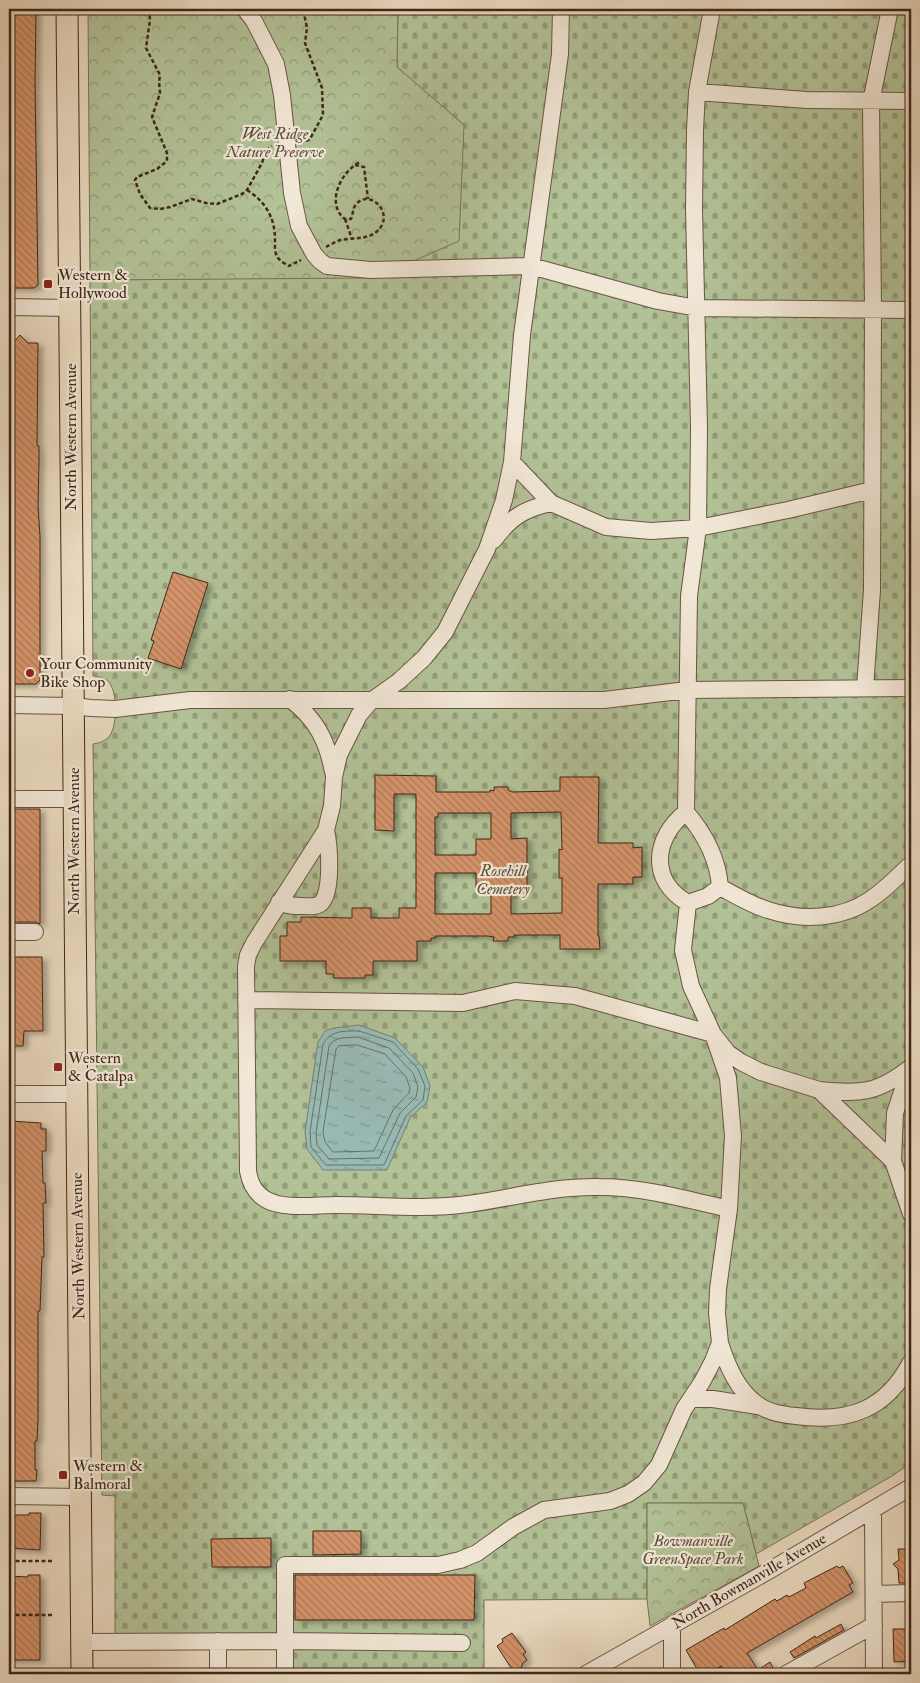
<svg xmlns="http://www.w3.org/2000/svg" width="920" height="1683" font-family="'IM FELL Double Pica',serif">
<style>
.cemetery{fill:url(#cemetery-stones);stroke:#797458}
.park{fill:url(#park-crowns);stroke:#797458}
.water{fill:url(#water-ripples);stroke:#757f76}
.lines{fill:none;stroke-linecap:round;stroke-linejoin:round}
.shore{stroke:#6c7066;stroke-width:1}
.building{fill:url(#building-back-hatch);stroke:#402719;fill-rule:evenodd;filter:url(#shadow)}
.minor-casing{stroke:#6a5443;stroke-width:18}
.major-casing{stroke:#402719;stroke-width:23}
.path{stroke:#402719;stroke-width:2.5;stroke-dasharray:4 2.5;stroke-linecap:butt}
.minor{stroke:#f1e7d6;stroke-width:16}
.major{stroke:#eadac0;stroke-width:21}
.poi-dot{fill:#8f2418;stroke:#f1e7d6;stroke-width:2}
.labels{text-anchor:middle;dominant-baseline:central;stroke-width:4.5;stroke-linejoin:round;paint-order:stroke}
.park-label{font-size:16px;font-style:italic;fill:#5c4e38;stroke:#f1e7d6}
.poi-label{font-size:16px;fill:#402719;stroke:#f1e7d6;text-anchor:start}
.street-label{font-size:16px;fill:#402719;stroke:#f1e7d6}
</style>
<defs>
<pattern id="cemetery-stones" width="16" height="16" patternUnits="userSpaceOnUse" patternTransform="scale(1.25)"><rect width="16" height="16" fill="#b2c196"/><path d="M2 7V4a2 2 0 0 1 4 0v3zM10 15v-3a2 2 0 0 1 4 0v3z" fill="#929d7a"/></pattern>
<pattern id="park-crowns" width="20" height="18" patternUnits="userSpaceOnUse" patternTransform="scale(1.25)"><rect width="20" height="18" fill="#b2c196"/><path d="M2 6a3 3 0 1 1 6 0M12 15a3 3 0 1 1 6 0" fill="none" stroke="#929d7a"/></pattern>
<pattern id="water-ripples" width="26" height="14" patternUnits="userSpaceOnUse" patternTransform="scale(1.25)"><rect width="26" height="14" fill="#98bab4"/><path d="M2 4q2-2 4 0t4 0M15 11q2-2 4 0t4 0" fill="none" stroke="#7d9792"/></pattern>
<pattern id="building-back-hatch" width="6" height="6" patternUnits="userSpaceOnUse" patternTransform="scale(1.25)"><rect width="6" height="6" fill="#d4936a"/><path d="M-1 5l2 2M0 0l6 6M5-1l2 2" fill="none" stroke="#ad7856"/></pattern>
<filter id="shadow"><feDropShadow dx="5" dy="3" stdDeviation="2.5" flood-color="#0004"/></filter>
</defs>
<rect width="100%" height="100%" fill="#eadac0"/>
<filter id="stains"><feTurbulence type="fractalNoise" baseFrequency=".004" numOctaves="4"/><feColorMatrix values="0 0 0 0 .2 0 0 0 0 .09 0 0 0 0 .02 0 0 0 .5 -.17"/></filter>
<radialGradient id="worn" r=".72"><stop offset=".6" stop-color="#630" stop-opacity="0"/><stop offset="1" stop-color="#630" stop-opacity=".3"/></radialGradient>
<path class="cemetery" d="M398,9H911V1463L892,1476L756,1554L743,1503H647V1599L484,1600V1674H290V1635H115V1496L102,1495L93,744C99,743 103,742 108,738C118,728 118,691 108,681C103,677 98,677 93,676L90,280L281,278L464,125L397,67Z"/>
<path class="park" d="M88,9H398L397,67L464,125L459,241L409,263H372V278L90,280Z
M647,1503H743L759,1566L650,1626L647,1599Z"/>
<path class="water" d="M359,1025L395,1038L423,1067L430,1086L427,1102L410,1118L387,1170H323L307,1149L305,1132L318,1042L325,1031L334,1028Z"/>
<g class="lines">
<path class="shore" d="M359,1031L393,1042L418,1069L425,1086L423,1100L406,1116L384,1165H326L311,1147L310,1132L323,1044C331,1030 344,1031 359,1031Z
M358,1037L389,1048L413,1073L418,1087L416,1097L400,1113L379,1158L329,1159L317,1145L316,1133L329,1046C335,1036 347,1038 358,1037Z
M357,1045L385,1054L406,1077L410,1088L409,1093L393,1110L374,1151L333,1152L325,1142L323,1132L336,1049L339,1046Z"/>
</g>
<path class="building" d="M9,9H36L35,83L38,285L34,288H9Z
M20,335L28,343H38L37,446H39V462L38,506L40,536V680L36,684H9V344H12Z
M173,572L208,583L181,669L148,658L154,641L151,640Z
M375,775L436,776V792H490V790L494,791V787H508V790L512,792L560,791V777H599L598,843H633V848L642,847V877H633V884H598V936H599L600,949H560V935H514V937H508V941H493L494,937L488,936H435V938H431V941H417V961H373V975H365V978H334V974H326V961H280V936H287V922H301V917L352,918V908H371V918H399V908H416V794H394V831L375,830ZM561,812L562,850L559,849V878H562V913L511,914V888H527V838L511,839V813ZM438,813H491V839H476V855H435V817H438ZM435,873H476V889H491V914H435Z
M9,809H40V924L35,922H9Z
M9,957H42L43,1031H24L23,1046H9Z
M9,1121L41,1123V1129H46V1151H42L43,1183H45L46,1203H43L44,1257H42L40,1311H38V1419L37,1441H35V1470H37L36,1481H9Z
M29,1513H41L40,1550L9,1548V1515H29Z
M313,1531H361V1554L313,1555Z
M271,1538V1567H212L211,1539Z
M898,1549H911V1583H899L898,1569L893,1564L899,1560Z
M837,1566L839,1568L843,1566L853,1583L849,1585L853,1592L747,1653L758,1670L770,1662L776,1674H745L743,1671L736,1674H725L721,1666L708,1674H700L686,1650L724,1628L725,1630L775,1599L777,1601L787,1595L789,1597L806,1588L804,1583Z
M28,1575H40V1660H9V1576L28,1577Z
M295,1575H475L474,1620H295Z
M841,1624L844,1630L794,1658L790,1652L815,1636L816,1638Z
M893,1629H906V1637H911V1661L894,1662Z
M512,1633L526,1652L523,1654L527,1660L523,1663L521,1668L517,1671H513L497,1646L503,1642L502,1639Z"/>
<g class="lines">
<g class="minor-casing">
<path id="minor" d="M245,9L254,21L276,64L282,95L292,193L299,226L314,254L320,261L327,266L371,270L531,266L658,301L697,308L911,310
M561,9L560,54L522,335L512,462L504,500L487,549L445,632L424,658L399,681L371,701L359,715L339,755L334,777L332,806L326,830L254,943L248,955L246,966L248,1171C250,1183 254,1192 265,1199C282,1210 316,1205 336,1205C380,1205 424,1210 468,1204C512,1198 554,1186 599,1187C643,1187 686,1199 729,1209
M697,92L807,100L911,101
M9,307L70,308
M512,462L551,503L606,527L651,531L698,528L788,510L872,490
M494,540C511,517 524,509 551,503
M865,688L872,590L873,310L871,102L890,9
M290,699C316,719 327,740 333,772
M9,705L73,706L91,708L115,709L190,700H604L687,690L911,688
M9,799H74
M686,812C704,833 718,859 720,887C735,895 751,905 768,910C801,921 841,920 871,899C886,889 898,876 911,864
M279,902C287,906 294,906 302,906C307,906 314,907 318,905C334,899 329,844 326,830
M688,903L708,896L720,887
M9,932H35
M246,1000L463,1003L515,991L575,996L713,1034L728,1053L741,1062L761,1072L819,1090L893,1161L911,1214
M819,1090C860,1094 877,1094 911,1067
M9,1094H77
M893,1161L895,1113L910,1068
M720,1343C727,1365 737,1390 757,1404C767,1412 784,1415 796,1416C849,1423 886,1410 911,1362
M691,1399H713L758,1406
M9,1496L80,1497
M873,1510L874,1674
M874,1594L911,1593
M672,1625V1674
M81,1642L285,1641L462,1643
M218,1674V1641
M285,1674V1565H438L460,1560L477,1553L513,1527L544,1510L610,1501L628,1494L644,1483L659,1465L684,1409L702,1382L713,1361L720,1343L717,1313L718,1289L729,1209L733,1136L728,1078L713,1034L691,986L683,950L688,903C649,881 653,838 686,812L689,596L698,528L699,427L694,209L695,130L697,92L712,9
M586,1674L772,1569L911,1487
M786,1674L874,1625"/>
</g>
<g class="major-casing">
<path id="major" d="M67,9L82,1674"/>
</g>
<path class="path" d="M149,9L150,20L146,48L160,75L159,82L160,93L152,117L167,153V161L157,169L137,177L135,180L140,194L150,208L160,209L170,207L192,199L206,203L217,204L242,194L247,190L262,163L266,151L272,146
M300,144L310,139L323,115L322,88L305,43L307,28L303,9
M355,165L364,167L368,199
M247,190C266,202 275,218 275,240C275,246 274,254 279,259C281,262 286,264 289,266L301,260
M345,219L352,239
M326,247C330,245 335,242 340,240C356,237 373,241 382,225C390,209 369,190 356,204C353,208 353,214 351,219H345C325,204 341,171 360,162
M9,1561H53
M9,1615H54"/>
<use href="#minor" class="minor"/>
<use href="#major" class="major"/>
</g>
<g class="poi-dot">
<rect x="43" y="279" width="10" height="10" rx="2.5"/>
<circle cx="30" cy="673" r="5"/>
<rect x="53" y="1062" width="10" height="10" rx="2.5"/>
<rect x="58" y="1470" width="10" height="10" rx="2.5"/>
</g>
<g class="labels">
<g class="park-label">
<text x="275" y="134">West Ridge<tspan x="275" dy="18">Nature Preserve</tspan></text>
<text x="503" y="871">Rosehill<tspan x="503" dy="18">Cemetery</tspan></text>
<text x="693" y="1541">Bowmanville<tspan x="693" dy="18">GreenSpace Park</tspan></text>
</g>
<g class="poi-label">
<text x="58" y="275">Western &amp;<tspan x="58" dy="18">Hollywood</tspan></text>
<text x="40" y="664">Your Community<tspan x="40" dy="18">Bike Shop</tspan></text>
<text x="68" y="1058">Western<tspan x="68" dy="18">&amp; Catalpa</tspan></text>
<text x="73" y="1466">Western &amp;<tspan x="73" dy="18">Balmoral</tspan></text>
</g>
<g class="street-label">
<text transform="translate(71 437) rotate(-90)">North Western Avenue</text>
<text transform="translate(74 841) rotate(-90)">North Western Avenue</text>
<text transform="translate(78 1246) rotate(-91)">North Western Avenue</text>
<text transform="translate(749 1581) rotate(-30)">North Bowmanville Avenue</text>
</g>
</g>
<rect width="920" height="1683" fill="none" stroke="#eadac0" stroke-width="30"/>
<rect x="10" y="10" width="900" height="1663" fill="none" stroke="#402719" stroke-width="2.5"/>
<rect x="15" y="15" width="890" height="1653" fill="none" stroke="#402719"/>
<rect width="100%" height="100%" filter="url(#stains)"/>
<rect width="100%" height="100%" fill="url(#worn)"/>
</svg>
